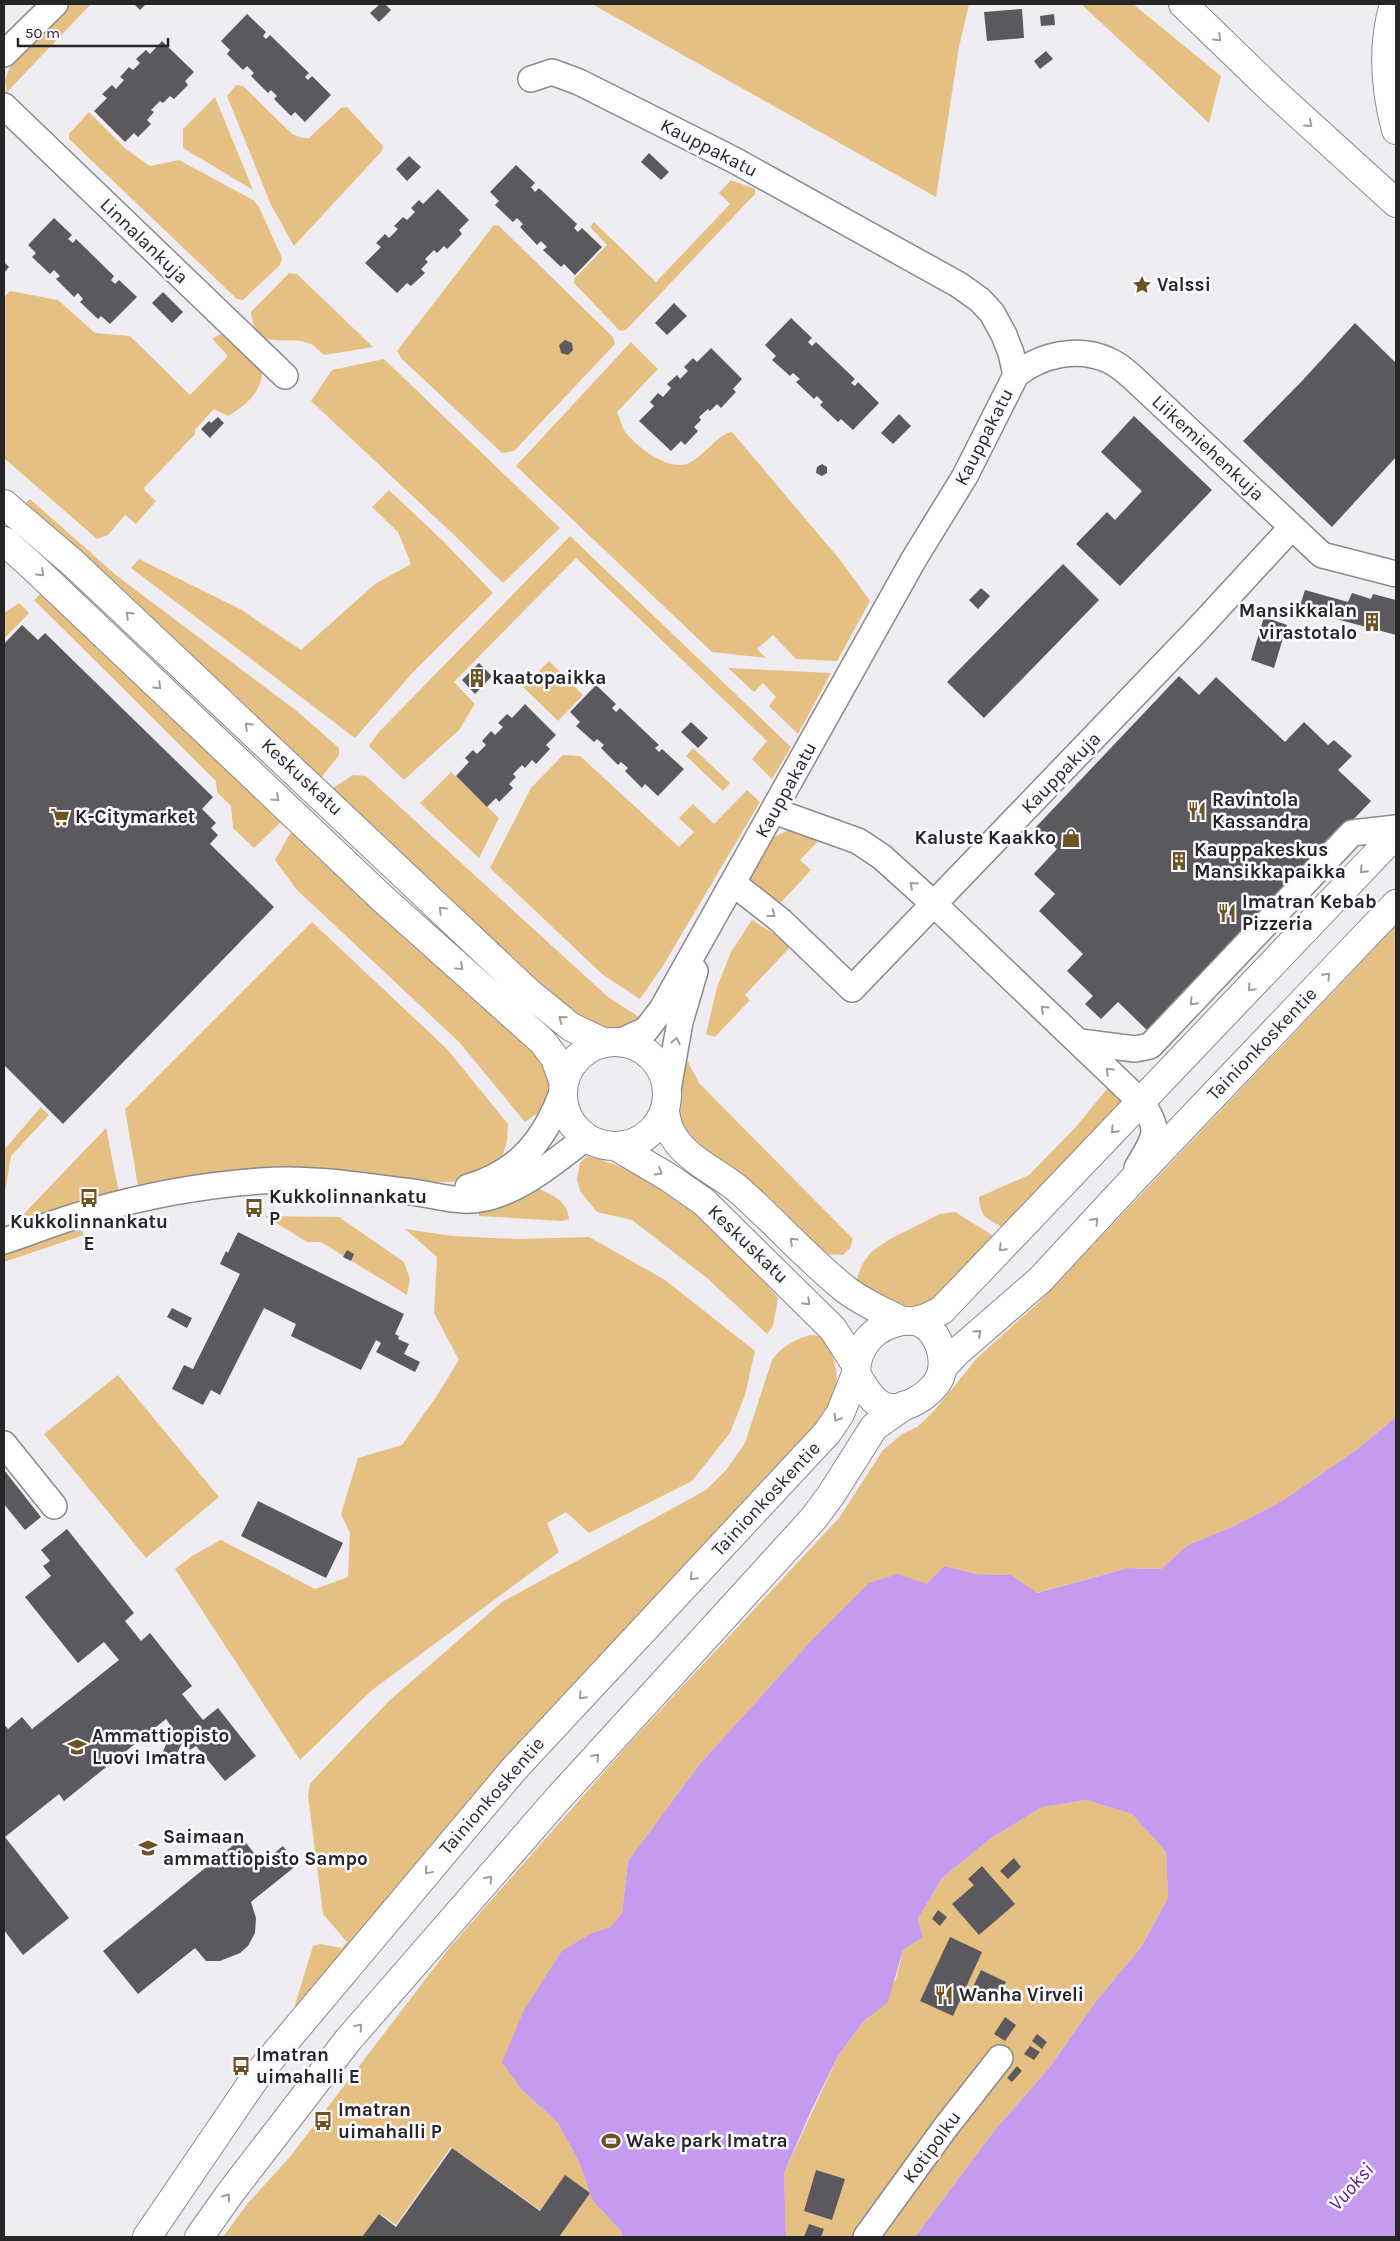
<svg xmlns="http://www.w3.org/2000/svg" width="1400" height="2241" font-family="Karla,sans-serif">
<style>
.green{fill:#e6c082}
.water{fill:#c59bf0}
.building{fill:#5b595d}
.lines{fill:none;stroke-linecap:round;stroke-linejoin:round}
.minor-casing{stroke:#8b898d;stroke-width:28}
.major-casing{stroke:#8b898d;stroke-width:30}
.highway-casing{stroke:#8b898d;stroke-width:30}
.minor{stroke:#fff;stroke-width:25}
.major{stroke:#fff;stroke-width:28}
.highway{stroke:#fff;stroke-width:28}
.oneway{stroke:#9d9d9e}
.labels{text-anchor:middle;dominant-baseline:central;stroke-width:5;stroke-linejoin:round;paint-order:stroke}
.street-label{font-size:19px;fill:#262627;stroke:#fcfafe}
.poi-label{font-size:19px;font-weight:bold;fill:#262627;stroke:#fcfafe;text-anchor:start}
.water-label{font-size:20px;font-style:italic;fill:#5c2486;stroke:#fcfafe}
</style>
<rect width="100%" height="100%" fill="#efedf1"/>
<path class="green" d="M67,4H91L7,92L5,80L13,59Z
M592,4H969L959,47L936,197Z
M1081,4H1133L1221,76L1209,123Z
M236,85L243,86L292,134L302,138H309L341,108L347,107L383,146L382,151L294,246L271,205L227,96Z
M215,97L253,190L183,148V129Z
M89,112L127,150L150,166L179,160L253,200L259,207L282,258L280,265L243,300L237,299L69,139V134Z
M731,180L755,189V194L626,330L620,331L574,283V279L607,245L590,227L594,222L656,282L730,204L719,193Z
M494,225L499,226L613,337L615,344L514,451L502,453L402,359L397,351Z
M289,273L297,274L373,347L324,355C319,351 314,344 308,343C282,334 256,354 251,312Z
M10,291L58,300L95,333L130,336L190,395L228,356L212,339L220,334L227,337L262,371C263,391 244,407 228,416L214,409L195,430V434L144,488L145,491L156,501L136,524L125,515L108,535L97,539L4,458V297Z
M631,342L658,369L617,412C620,418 622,428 626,433C638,448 669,472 689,463C703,457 719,433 732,432L841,561L870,601L837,661L796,659L773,635L757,649L766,658L712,652L516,466Z
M384,359L560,528L503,583L452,533L311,401L332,370Z
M389,490L443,541L493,593L416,669L355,738L131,568L139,559L240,609L301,650L375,584L411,564L398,532L372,507Z
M30,499L117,576L298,712L339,748V755L321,778L333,788L353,775L366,776L608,997L644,1020L625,1030L606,1032L556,1005L22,506Z
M570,536L791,747L772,779L752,759L767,741L576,558L454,682L475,704L459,730L404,780L369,746L379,732Z
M45,589L537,1045L553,1080L548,1106L525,1122L459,1042L296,889L275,860L291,832L280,823L254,848L233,828L231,806L217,792L216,781L34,600Z
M19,603L29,613L4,639V613Z
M549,661L583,695L558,721L523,687Z
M728,668L831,673L798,734L769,706L776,697L763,683L754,692Z
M693,748L730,783L723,791L686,756Z
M563,755L580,756L679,847L694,832L679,818L693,804L714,824L747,790L760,802L664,964L640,999L602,974L490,868L531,788Z
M451,772L499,818L479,858L420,803Z
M793,828L824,835L800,860L811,870L776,908L757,894L749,880L772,838Z
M752,920L792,945L745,995L750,1000L715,1037L706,1034L717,987L731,952Z
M312,922L447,1049L508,1124L507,1141L501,1161L485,1171L452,1182H423L286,1166L217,1172L138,1186L125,1109Z
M1396,926V1417L1355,1451L1282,1501L1232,1527L1188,1545L1161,1569L1128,1568L1036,1593L1011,1575L976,1574L944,1566L926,1584L809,1643L699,1765L628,1861L622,1913L610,1927L592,1933L522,2090L558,2123L580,2164L592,2200L621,2231L623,2237H557L564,2227L451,2147L396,2225L380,2214L363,2237H223L248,2203L289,2158L450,1947L628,1745L839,1518L883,1450L902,1434L917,1427L933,1412L978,1357L1038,1303Z
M686,1058L699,1083L853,1239L850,1248L843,1255L824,1254L690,1142L678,1116V1093Z
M1111,1084L1127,1098L1004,1228C987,1218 980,1218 979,1197L1029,1175L1075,1128Z
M41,1107L49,1115L11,1156L4,1197V1150Z
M106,1128L119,1193L13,1225Z
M587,1156C671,1177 723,1235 778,1298L773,1326L767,1334L707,1278L632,1220L597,1212L580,1191L577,1179L580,1163Z
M538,1188C553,1196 567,1200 569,1219L562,1221L479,1216V1208Z
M955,1212L995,1237C969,1265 938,1317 892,1304C882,1301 871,1295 861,1290L857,1278L862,1265L871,1252L890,1239L940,1214Z
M265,1216L339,1217L404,1262L410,1279L407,1295L321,1242H307Z
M81,1229L84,1235L4,1262V1254Z
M405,1229L453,1236L518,1239L589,1237L665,1280L755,1351L745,1395L730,1433L692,1481L589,1533L566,1512L547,1523L559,1552L372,1690L300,1760L175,1569L192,1556L221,1540L315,1589L348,1577L350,1533L341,1514L358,1458L402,1445L436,1397L459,1360L434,1313L437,1257Z
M810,1335L821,1336C834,1353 842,1376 833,1398C829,1408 821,1418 815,1428L296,2018L295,2005L313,1946L320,1944L342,1948L347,1942L323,1914L308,1796L310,1784L317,1776L389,1701L502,1602L706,1490L726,1470L745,1443L772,1360C782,1346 794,1340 810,1335Z
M118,1375L219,1497L146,1558L44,1434Z
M1086,1800L1132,1814L1166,1852L1168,1898L1142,1946L1097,2000L1049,2068L994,2131L915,2237H786L784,2173L838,2056L863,2022L870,2017L896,1979L903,1950L923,1937L918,1919L942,1878L990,1839L1042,1807Z"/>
<path class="water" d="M1396,1417V2237H915L994,2131L1049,2068L1097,2000L1142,1946L1168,1898L1166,1852L1132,1814L1086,1800L1042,1807L990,1839L942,1878L918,1919L923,1937L903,1950L888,2002L863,2022L838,2056L811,2111L784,2173L786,2237H623L621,2231L592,2200L580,2164L558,2123L522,2090L502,2062L525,2008L562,1951L592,1933L610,1927L622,1913L628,1861L699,1765L809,1643L869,1583L898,1574L926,1584L944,1566L976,1574L1011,1575L1037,1593L1128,1568L1161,1569L1188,1545L1232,1527L1282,1501L1355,1451Z"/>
<path class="building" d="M134,4H146L140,10Z
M380,4H385L391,10L379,22L370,13Z
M1022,9L1024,38L987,41L984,12Z
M247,14L266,32L263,36L266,39L270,35L309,73L305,77L308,80L312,76L331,95L305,122L295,112L291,116L274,99L277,96L271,90L268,93L251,76L254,73L247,66L243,70L227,54L230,50L221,41Z
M1054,14L1055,25L1041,26L1040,16Z
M162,41L194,72L185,81L188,85L174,99L170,96L163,103L160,101L151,110L154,112L147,120L151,124L138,137L134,133L125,142L94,111L107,98L102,94L112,85L116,89L124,80L120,77L129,67L133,70L140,63L136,59L146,50L150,54Z
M1046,51L1053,59L1040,69L1034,61Z
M649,153L669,172L661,180L641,162Z
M409,156L421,167L407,181L396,169Z
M516,165L535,183L531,187L535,192L539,188L577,224L574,228L578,232L582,228L602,247L575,275L564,264L561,267L543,250L547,247L541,241L537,245L520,227L523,224L517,218L513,222L495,205L499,201L490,192Z
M438,189L469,220L459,230L462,234L447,249L444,246L437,253L434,250L425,259L428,262L421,269L425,273L411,286L407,283L397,293L365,263L381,247L376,243L385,234L389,238L398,229L394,226L403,217L407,220L415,212L411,208L419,200L423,204Z
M54,218L72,235L68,239L73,243L76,239L114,276L111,280L115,284L119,280L137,297L110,324L101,316L98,319L80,302L83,299L78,293L74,297L56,279L60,276L54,270L50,274L32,257L36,253L28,245Z
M4,262L9,267L4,273Z
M163,292L183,312L172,323L152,303Z
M674,303L687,316L667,335L655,323Z
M791,318L812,338L808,342L812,346L816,342L855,379L851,383L855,386L858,382L879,403L853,430L841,419L838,422L820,405L823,402L817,396L814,399L796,382L800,379L793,373L790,376L772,360L776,356L765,345Z
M1355,323L1396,363V457L1332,527L1243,441L1302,381Z
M565,340L572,343L573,350L568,355L561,353L559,345Z
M711,348L742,379L733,389L736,392L721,408L717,404L710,411L708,409L699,417L701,420L694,427L698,431L685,445L681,441L671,451L639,421L654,406L650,402L658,393L663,397L671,388L667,384L677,375L680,379L688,371L684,367L693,358L697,362Z
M899,414L911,426L893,444L881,433Z
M1134,416L1212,490L1120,586L1076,544L1107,512L1115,520L1142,491L1101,452Z
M218,417L224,423L210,438L201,429L209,421L211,423Z
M822,464L827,467V473L822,476L816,473L817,467Z
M1063,564L1099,600L984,718L947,682Z
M981,588L990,596L978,609L969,600Z
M1305,590L1348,602L1352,593L1371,599L1373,594L1396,600V635L1299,609Z
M1264,617L1287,625L1274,668L1251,660Z
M22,625L38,640L45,633L213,797L202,809L216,823L211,828L218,835L210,844L274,907L63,1124L4,1065V644Z
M479,663L492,676L475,694L462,680Z
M1179,676L1199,695L1216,677L1285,742L1304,722L1328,745L1334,740L1352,756L1338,770L1371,801L1150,1033L1118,1002L1101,1019L1085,1004L1093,996L1067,971L1083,954L1039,911L1055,894L1034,874L1057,849L1035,828Z
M596,685L616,704L612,708L616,712L620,708L659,745L655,748L659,752L662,749L684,769L658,796L645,784L642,788L625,771L628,768L621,762L618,765L601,748L604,745L597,739L594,742L576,726L580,722L570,712Z
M525,704L556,735L546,745L550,749L536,764L532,760L525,768L522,765L513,774L516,777L509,784L513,788L499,802L496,798L487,807L456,776L469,762L465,758L473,750L477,754L486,745L482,741L491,731L495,735L503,727L498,723L507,714L512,718Z
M691,722L708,738L698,748L681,732Z
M238,1232L404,1314L395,1334L399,1336L398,1339L409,1344L404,1354L420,1362L415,1372L376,1352L381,1343L376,1340L361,1370L291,1336L296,1324L264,1308L220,1395L211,1390L203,1405L172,1389L184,1365L193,1369L240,1274L220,1264L226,1251L228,1253Z
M347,1250L354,1254L351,1261L343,1257Z
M172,1308L192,1318L187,1328L167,1317Z
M4,1470L41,1517L25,1530L4,1504Z
M258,1501L343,1543L326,1578L241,1536Z
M67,1529L134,1613L125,1621L141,1641L150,1633L192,1686L182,1694L203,1720L218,1708L256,1756L225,1781L196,1746L190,1750L183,1741L172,1764L160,1758L173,1729L166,1719L64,1801L59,1794L5,1837L69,1918L23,1955L4,1930V1724L8,1729L22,1717L32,1729L119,1660L104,1642L78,1663L25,1597L51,1576L43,1566L50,1561L41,1550Z
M242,1838L262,1863L283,1846L297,1865L251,1902L256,1918L255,1933L248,1946L240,1953L220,1961H206L195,1948L138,1994L103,1951Z
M1014,1858L1021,1867L1008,1879L1000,1871Z
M982,1866L1015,1904L979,1935L952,1904L974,1885L968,1879Z
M938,1910L947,1917L940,1926L932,1919Z
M950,1937L982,1952L953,2016L920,2001Z
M981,1970L1006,1982L996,2003L971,1991Z
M1005,2017L1016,2025L1005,2041L994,2034Z
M1037,2034L1047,2042L1042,2049L1032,2041Z
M1030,2046L1040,2052L1034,2060L1024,2054Z
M1017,2066L1022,2071L1012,2082L1007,2078Z
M452,2148L540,2211L565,2175L590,2193L559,2237H362L379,2214L396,2227Z
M816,2170L845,2179L832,2220L804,2211Z
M809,2224L824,2229L821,2237H804Z"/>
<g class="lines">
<g class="minor-casing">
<path id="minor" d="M4,54L55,4
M531,79L552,72L579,82L734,160L959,285L980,300L992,313L1004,335L1011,353L1016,375L965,476L914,559L662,1009L646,1030L619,1042
M4,106L285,376
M1016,375C1040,355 1078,346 1108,360C1122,366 1134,379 1145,389L1322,555L1396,574
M774,811L858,841L882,857L935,905L1141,1102C1163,1132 1154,1138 1137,1168
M734,884L780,920L852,989L1197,630L1292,527
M1080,1042L1135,1049L1150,1046L1352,833L1396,828
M668,1089L680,1022L695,971
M468,1187C519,1173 546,1138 563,1090
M4,1241C34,1231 63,1219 93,1211C148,1195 205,1185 261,1181C308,1177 357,1185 404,1191C443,1195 464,1209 504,1192C534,1180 560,1157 586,1138
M4,1444L54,1506
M866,2237L945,2128L1000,2058"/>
</g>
<g class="major-casing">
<path id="major" d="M4,504L73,563L527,991L571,1027L605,1043
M4,541L32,566L383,899L542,1041L555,1058L564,1084
M563 1094a52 52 0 1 1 104 0a52 52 0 1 1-104 0Z
M665,1112C667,1125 670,1133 678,1143C694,1163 720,1174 739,1190C775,1222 808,1259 845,1289C863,1303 883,1311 902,1321
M617,1147L668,1177L704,1202L833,1329L856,1365
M902,1321C909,1321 915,1320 921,1323C939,1332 947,1359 940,1377C933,1394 902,1414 883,1406C870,1400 863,1385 856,1374C856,1345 875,1326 902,1321Z
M914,1321L926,1318L942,1310L1396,834
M943,1367L957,1352L1040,1280L1129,1184L1396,904
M147,2237L258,2074L514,1769L827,1433L840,1414L856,1374
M199,2237L231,2192L348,2040L555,1802L813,1519L831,1495L874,1427L905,1405"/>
</g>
<g class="highway-casing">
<path id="highway" d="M1183,4L1273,91L1396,203
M1394,4C1382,45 1385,89 1396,130"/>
</g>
<use href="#minor" class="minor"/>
<use href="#major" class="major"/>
<use href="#highway" class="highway"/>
</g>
<defs><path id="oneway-chevron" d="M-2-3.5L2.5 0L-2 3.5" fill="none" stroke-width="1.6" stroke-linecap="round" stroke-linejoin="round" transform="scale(1.25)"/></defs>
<g class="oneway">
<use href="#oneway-chevron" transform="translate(1218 38) rotate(44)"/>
<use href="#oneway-chevron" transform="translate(1309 124) rotate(42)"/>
<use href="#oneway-chevron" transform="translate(41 573) rotate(44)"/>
<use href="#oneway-chevron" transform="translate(129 615) rotate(-137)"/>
<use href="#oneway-chevron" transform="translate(158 686) rotate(44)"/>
<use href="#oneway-chevron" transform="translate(248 726) rotate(-137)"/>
<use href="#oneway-chevron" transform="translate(276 798) rotate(43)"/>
<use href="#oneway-chevron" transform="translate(1363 870) rotate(133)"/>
<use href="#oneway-chevron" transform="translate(913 885) rotate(-138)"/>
<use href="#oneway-chevron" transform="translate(442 910) rotate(-136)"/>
<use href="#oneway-chevron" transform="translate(772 914) rotate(38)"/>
<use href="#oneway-chevron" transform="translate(460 967) rotate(42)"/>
<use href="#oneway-chevron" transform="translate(1327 976) rotate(-46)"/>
<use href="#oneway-chevron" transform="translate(1251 988) rotate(133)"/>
<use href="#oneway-chevron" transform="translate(1193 1002) rotate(133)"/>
<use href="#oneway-chevron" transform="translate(1044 1009) rotate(-137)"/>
<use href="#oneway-chevron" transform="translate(562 1019) rotate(-141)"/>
<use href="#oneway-chevron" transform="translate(676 1041) rotate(-78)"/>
<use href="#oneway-chevron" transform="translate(1109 1071) rotate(-136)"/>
<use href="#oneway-chevron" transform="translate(1114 1130) rotate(134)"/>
<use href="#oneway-chevron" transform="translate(659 1172) rotate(31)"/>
<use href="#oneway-chevron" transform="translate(1095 1221) rotate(-47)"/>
<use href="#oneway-chevron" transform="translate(793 1241) rotate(-137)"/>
<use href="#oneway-chevron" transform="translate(1002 1248) rotate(134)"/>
<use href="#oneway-chevron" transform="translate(807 1302) rotate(45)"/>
<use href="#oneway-chevron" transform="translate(978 1333) rotate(-42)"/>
<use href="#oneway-chevron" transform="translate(837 1418) rotate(121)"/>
<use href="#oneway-chevron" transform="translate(693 1577) rotate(133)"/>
<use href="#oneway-chevron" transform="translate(582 1696) rotate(133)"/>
<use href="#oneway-chevron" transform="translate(596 1757) rotate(-48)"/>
<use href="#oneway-chevron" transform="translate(428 1871) rotate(130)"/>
<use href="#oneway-chevron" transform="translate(489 1879) rotate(-49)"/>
<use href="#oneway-chevron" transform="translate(359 2027) rotate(-49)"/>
<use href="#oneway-chevron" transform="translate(227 2197) rotate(-55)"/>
</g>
<defs>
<g id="sight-bare" transform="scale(1.5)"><path d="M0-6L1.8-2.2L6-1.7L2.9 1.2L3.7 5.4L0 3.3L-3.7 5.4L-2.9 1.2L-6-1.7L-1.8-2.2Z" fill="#6e5325" stroke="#fcfafe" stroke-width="2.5" paint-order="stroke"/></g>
<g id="building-bare" transform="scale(1.5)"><path d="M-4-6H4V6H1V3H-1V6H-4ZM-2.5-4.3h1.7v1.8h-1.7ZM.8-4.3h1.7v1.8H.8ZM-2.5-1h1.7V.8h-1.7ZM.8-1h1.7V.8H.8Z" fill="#6e5325" stroke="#fcfafe" stroke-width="2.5" paint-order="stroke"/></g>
<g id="restaurant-bare" transform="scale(1.5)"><path d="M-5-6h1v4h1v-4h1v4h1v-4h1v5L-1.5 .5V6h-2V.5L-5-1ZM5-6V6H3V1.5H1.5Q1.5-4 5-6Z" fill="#6e5325" stroke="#fcfafe" stroke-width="2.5" paint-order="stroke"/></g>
<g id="supermarket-bare" transform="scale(1.5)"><path d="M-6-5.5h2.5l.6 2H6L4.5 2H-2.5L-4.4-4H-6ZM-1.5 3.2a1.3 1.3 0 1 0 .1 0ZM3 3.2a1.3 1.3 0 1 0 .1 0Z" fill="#6e5325" stroke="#fcfafe" stroke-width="2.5" paint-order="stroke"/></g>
<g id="shop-bare" transform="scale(1.5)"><path d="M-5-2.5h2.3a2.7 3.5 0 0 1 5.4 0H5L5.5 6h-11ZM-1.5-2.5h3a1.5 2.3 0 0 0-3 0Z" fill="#6e5325" stroke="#fcfafe" stroke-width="2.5" paint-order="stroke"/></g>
<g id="bus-bare" transform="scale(1.5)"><path d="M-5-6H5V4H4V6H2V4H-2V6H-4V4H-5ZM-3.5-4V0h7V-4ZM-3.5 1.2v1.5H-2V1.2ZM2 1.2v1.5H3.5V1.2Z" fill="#6e5325" stroke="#fcfafe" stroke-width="2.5" paint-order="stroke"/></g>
<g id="school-bare" transform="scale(1.5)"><path d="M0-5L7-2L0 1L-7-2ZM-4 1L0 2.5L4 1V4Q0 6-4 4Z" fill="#6e5325" stroke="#fcfafe" stroke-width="2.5" paint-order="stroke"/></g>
<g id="stadium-bare" transform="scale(1.5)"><path d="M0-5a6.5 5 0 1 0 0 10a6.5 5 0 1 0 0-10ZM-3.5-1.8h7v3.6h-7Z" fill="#6e5325" stroke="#fcfafe" stroke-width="2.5" paint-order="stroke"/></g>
</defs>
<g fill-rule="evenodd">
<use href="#sight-bare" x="1142" y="285"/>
<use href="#building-bare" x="1372" y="622"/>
<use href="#building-bare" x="477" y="678"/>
<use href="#restaurant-bare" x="1197" y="811"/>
<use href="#supermarket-bare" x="60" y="817"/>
<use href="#shop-bare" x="1071" y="838"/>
<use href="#building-bare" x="1179" y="861"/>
<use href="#restaurant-bare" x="1227" y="913"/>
<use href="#bus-bare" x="89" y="1198"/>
<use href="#bus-bare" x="254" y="1208"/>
<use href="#school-bare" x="77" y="1747"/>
<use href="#school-bare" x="148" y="1848"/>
<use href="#restaurant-bare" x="944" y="1995"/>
<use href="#bus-bare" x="241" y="2066"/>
<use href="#bus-bare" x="323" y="2121"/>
<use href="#stadium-bare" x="611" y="2141"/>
</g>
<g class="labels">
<g class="street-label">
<text transform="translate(709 148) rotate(27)">Kauppakatu</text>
<text transform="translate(144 241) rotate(44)">Linnalankuja</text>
<text transform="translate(984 437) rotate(-63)">Kauppakatu</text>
<text transform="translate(1208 448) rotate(43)">Liikemiehenkuja</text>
<text transform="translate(1061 773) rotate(-46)">Kauppakuja</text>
<text transform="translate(302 777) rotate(43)">Keskuskatu</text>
<text transform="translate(786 790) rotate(-61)">Kauppakatu</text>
<text transform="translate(1262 1044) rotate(-46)">Tainionkoskentie</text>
<text transform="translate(748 1244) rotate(44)">Keskuskatu</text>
<text transform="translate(766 1499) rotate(-47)">Tainionkoskentie</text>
<text transform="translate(492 1796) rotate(-49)">Tainionkoskentie</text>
<text transform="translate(932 2147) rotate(-54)">Kotipolku</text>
</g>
<g class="poi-label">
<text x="1157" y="285">Valssi</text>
<text x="1357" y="611" text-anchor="end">Mansikkalan<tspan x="1357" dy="22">virastotalo</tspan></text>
<text x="492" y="678">kaatopaikka</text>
<text x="1212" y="800">Ravintola<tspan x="1212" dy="22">Kassandra</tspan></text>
<text x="75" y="817">K-Citymarket</text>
<text x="1056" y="838" text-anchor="end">Kaluste Kaakko</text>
<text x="1194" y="850">Kauppakeskus<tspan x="1194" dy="22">Mansikkapaikka</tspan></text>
<text x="1242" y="902">Imatran Kebab<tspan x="1242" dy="22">Pizzeria</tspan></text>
<text x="269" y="1197">Kukkolinnankatu<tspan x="269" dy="22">P</tspan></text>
<text x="89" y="1222" text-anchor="middle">Kukkolinnankatu<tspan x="89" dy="22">E</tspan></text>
<text x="92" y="1736">Ammattiopisto<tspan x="92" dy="22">Luovi Imatra</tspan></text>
<text x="163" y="1837">Saimaan<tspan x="163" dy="22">ammattiopisto Sampo</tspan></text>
<text x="959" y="1995">Wanha Virveli</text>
<text x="256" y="2055">Imatran<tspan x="256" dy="22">uimahalli E</tspan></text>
<text x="338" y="2110">Imatran<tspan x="338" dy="22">uimahalli P</tspan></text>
<text x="626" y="2141">Wake park Imatra</text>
</g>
<g class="water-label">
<text transform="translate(1351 2187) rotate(-48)">Vuoksi</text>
</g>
</g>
<rect width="1400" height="2241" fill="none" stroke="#262627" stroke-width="10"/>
<path d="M18 38v8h150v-8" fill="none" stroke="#262627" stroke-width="2.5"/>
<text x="25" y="38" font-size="15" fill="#262627" stroke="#fcfafe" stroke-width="4" paint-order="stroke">50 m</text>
</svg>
